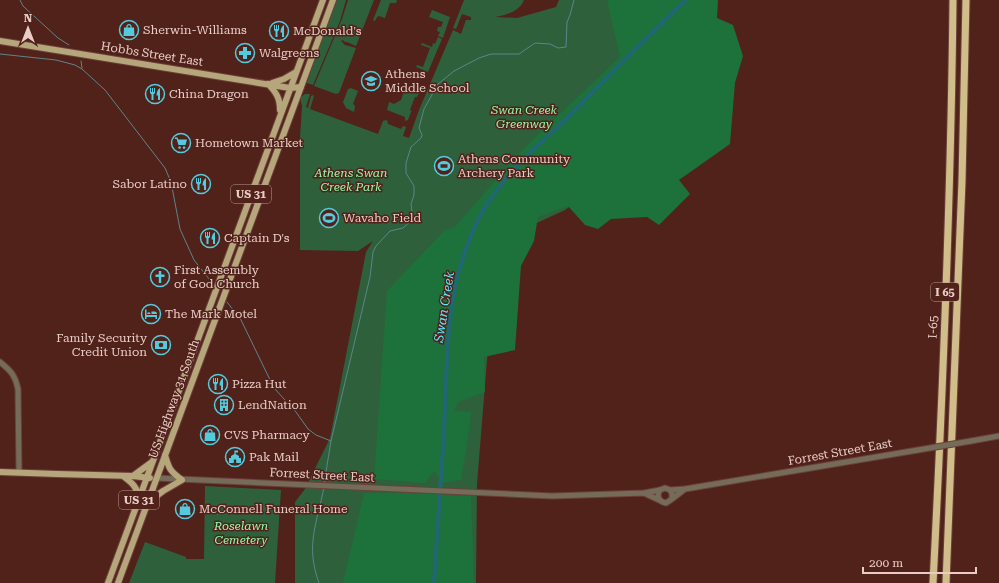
<svg xmlns="http://www.w3.org/2000/svg" width="999" height="583" font-family="'Roboto Serif',serif">
<style>
.green{fill:#2f603c}
.forest{fill:#1d713a}
.lines{fill:none;stroke-linecap:round;stroke-linejoin:round}
.stream{stroke:#5d858c;stroke-width:1}
.canal{stroke:#216773;stroke-width:4}
.minor-casing{stroke:#6c4139;stroke-width:7}
.major-casing{stroke:#6c4139;stroke-width:8}
.highway-casing{stroke:#6c4139;stroke-width:9}
.minor{stroke:#746c58;stroke-width:5}
.major{stroke:#b6a67c;stroke-width:6}
.highway{stroke:#d0bd8a;stroke-width:7}
.minor-bridge-casing{stroke:#6c4139;stroke-width:7;stroke-linecap:butt}
.minor-bridge{stroke:#746c58;stroke-width:5}
.labels{text-anchor:middle;dominant-baseline:central;stroke-width:3;stroke-linejoin:round;paint-order:stroke}
.shield{fill:#50221a;stroke:#bc9992;stroke-width:1}
.shield-label{font-size:11px;font-weight:bold;fill:#eaccc6}
.poi-label{font-size:12px;fill:#eaccc6;stroke:#50221a;text-anchor:start}
.street-label{font-size:12px;fill:#eaccc6;stroke:#50221a}
.park-label{font-size:12px;font-style:italic;fill:#92fcac;stroke:#50221a}
.water-label{font-size:13px;font-style:italic;fill:#62e5fc;stroke:#50221a}
</style>
<rect width="100%" height="100%" fill="#50221a"/>
<path class="green" d="M335,0H346L340,21L313,85L307,83V82Z
M348,0H374L356,46L347,42H345L343,40L341,41L345,45L356,48L339,93L336,94L314,86L342,19Z
M381,0H397L396,3H390L385,18L379,16L377,17L375,21L373,20Z
M464,0H524C519,12 506,15 495,17L517,18L556,7L559,0H714L619,170L565,210L517,232L493,286L477,484L476,583H295V502L305,489L330,438L366,252L373,241L358,251L300,250V138L302,106L300,98L305,94H310L306,107L308,108L311,96L313,95L314,96L310,109L378,134L383,121L387,120L388,124L401,129L403,126L406,127L403,136L409,138L419,110L453,30L461,34L466,20H471V17L462,14L456,29L453,28Z
M432,10L450,17L443,38L438,36L440,32L437,31L438,27H441L443,22L429,17Z
M438,37L442,39L428,72L416,67L417,65L423,67L430,48L421,45L422,43L432,47L433,43L435,44Z
M351,88L358,91L353,104L355,106L354,112L346,108L343,102L348,89Z
M405,88L419,93L417,97H415L410,110L412,112H411L408,120L405,121V117L387,110L389,102L394,104L401,100Z
M205,486L281,490L275,583H129L145,542L186,557V559H204Z"/>
<path class="forest" d="M607,0H718L717,18L733,25L743,56L735,83L730,144L679,180L690,194L659,225L647,217L611,219L598,229L585,225L568,206L538,217L534,241L521,266L515,350L484,357L485,392L458,402L454,411L471,412L468,438L461,480L443,483L434,471L425,483L374,479L387,291L445,230L454,228L525,147L620,57Z
M364,493H409L471,496L474,583H343Z"/>
<g class="lines">
<path class="stream" d="M20,0L23,6L58,38L69,45
M0,54L56,60L75,65L82,69L105,90L165,168L171,182L180,229L194,260L213,284
M81,61L82,68
M227,302L241,320L274,388L296,412L308,429L316,435L331,441
M324,484L331,441L370,277L373,252L376,246L390,231L403,228L413,219L411,204L414,195V186L406,173V163L411,147L421,138L422,135L419,128L424,109L438,84L454,71L479,58L491,54H519L535,43L550,44L558,48L566,47L567,22L570,15L574,0
M319,583C305,545 317,524 324,487"/>
<path class="canal" d="M434,583C437,532 441,482 444,431C448,353 443,287 481,214C493,192 516,165 534,149C544,139 554,131 564,121C604,80 644,39 686,0"/>
<g class="minor-casing">
<path id="minor" d="M0,362C11,371 15,375 18,389L19,472
M971,441L999,436
M156,478L552,496L644,493L660,490L665,488L670,490L685,489L918,450
M660,490C656,496 659,502 666,503L672,499V493L670,490
M644,493L659,500
M672,499L685,489"/>
</g>
<g class="major-casing">
<path id="major" d="M0,41L290,88L301,87
M272,83L284,79L296,72
M268,84C276,92 280,98 280,110
M0,472L57,474L133,476L150,478
M123,476C131,482 138,487 138,498
M133,476L152,462
M147,503L163,491L182,480C170,471 169,469 165,455
M108,583L323,0
M118,583L333,0"/>
</g>
<g class="highway-casing">
<path id="highway" d="M933,583C943,389 951,194 953,0
M946,583L962,181L966,0"/>
</g>
<use href="#minor" class="minor"/>
<use href="#major" class="major"/>
<use href="#highway" class="highway"/>
<g class="minor-bridge-casing">
<path id="minor-bridge" d="M918,450L971,441"/>
</g>
<use href="#minor-bridge" class="minor-bridge"/>
</g>
<defs>
<g id="shop-ring" transform="scale(1)"><circle r="9.5" fill="#50221a" stroke="#54cade" stroke-width="1.5"/><path d="M-5-2.5h2.3a2.7 3.5 0 0 1 5.4 0H5L5.5 6h-11ZM-1.5-2.5h3a1.5 2.3 0 0 0-3 0Z" fill="#54cade"/></g>
<g id="restaurant-ring" transform="scale(1)"><circle r="9.5" fill="#50221a" stroke="#54cade" stroke-width="1.5"/><path d="M-5-6h1v4h1v-4h1v4h1v-4h1v5L-1.5 .5V6h-2V.5L-5-1ZM5-6V6H3V1.5H1.5Q1.5-4 5-6Z" fill="#54cade"/></g>
<g id="pharmacy-ring" transform="scale(1)"><circle r="9.5" fill="#50221a" stroke="#54cade" stroke-width="1.5"/><path d="M-2-6h4v4h4v4h-4v4h-4v-4h-4v-4h4Z" fill="#54cade"/></g>
<g id="school-ring" transform="scale(1)"><circle r="9.5" fill="#50221a" stroke="#54cade" stroke-width="1.5"/><path d="M0-5L7-2L0 1L-7-2ZM-4 1L0 2.5L4 1V4Q0 6-4 4Z" fill="#54cade"/></g>
<g id="supermarket-ring" transform="scale(1)"><circle r="9.5" fill="#50221a" stroke="#54cade" stroke-width="1.5"/><path d="M-6-5.5h2.5l.6 2H6L4.5 2H-2.5L-4.4-4H-6ZM-1.5 3.2a1.3 1.3 0 1 0 .1 0ZM3 3.2a1.3 1.3 0 1 0 .1 0Z" fill="#54cade"/></g>
<g id="stadium-ring" transform="scale(1)"><circle r="9.5" fill="#50221a" stroke="#54cade" stroke-width="1.5"/><path d="M0-5a6.5 5 0 1 0 0 10a6.5 5 0 1 0 0-10ZM-3.5-1.8h7v3.6h-7Z" fill="#54cade"/></g>
<g id="church-ring" transform="scale(1)"><circle r="9.5" fill="#50221a" stroke="#54cade" stroke-width="1.5"/><path d="M-1.2-6h2.4v3.5h3.3v2.4h-3.3V6h-2.4V-.1h-3.3v-2.4h3.3Z" fill="#54cade"/></g>
<g id="hotel-ring" transform="scale(1)"><circle r="9.5" fill="#50221a" stroke="#54cade" stroke-width="1.5"/><path d="M-6-4.5h1.5V1H6V5H4.5V3h-9V5H-6ZM-4 0a1.8 1.8 0 1 1 3.6 0ZM.5 0V-2.5h3Q6-2.5 6 0Z" fill="#54cade"/></g>
<g id="bank-ring" transform="scale(1)"><circle r="9.5" fill="#50221a" stroke="#54cade" stroke-width="1.5"/><path d="M-6-4H6V4H-6ZM0-2.3a2.3 2.3 0 1 0 0 4.6a2.3 2.3 0 1 0 0-4.6Z" fill="#54cade"/></g>
<g id="building-ring" transform="scale(1)"><circle r="9.5" fill="#50221a" stroke="#54cade" stroke-width="1.5"/><path d="M-4-6H4V6H1V3H-1V6H-4ZM-2.5-4.3h1.7v1.8h-1.7ZM.8-4.3h1.7v1.8H.8ZM-2.5-1h1.7V.8h-1.7ZM.8-1h1.7V.8H.8Z" fill="#54cade"/></g>
<g id="civic-ring" transform="scale(1)"><circle r="9.5" fill="#50221a" stroke="#54cade" stroke-width="1.5"/><path d="M-.6-6.5H3V-4.5H.6V-3L4-1V1h2V6H-6V1h2V-1L-.6-3ZM-1.2 2.5V6h2.4V2.5Z" fill="#54cade"/></g>
</defs>
<g fill-rule="evenodd">
<use href="#shop-ring" x="129" y="30"/>
<use href="#restaurant-ring" x="279" y="31"/>
<use href="#pharmacy-ring" x="245" y="53"/>
<use href="#school-ring" x="371" y="81"/>
<use href="#restaurant-ring" x="155" y="94"/>
<use href="#supermarket-ring" x="181" y="143"/>
<use href="#stadium-ring" x="444" y="166"/>
<use href="#restaurant-ring" x="201" y="184"/>
<use href="#stadium-ring" x="329" y="218"/>
<use href="#restaurant-ring" x="210" y="238"/>
<use href="#church-ring" x="160" y="277"/>
<use href="#hotel-ring" x="151" y="314"/>
<use href="#bank-ring" x="161" y="345"/>
<use href="#restaurant-ring" x="218" y="384"/>
<use href="#building-ring" x="224" y="405"/>
<use href="#shop-ring" x="210" y="435"/>
<use href="#civic-ring" x="235" y="457"/>
<use href="#shop-ring" x="185" y="509"/>
</g>
<g class="labels">
<g class="shield">
<rect x="231" y="185" width="40" height="18" rx="3"/>
<rect x="931" y="283" width="28" height="18" rx="3"/>
<rect x="119" y="491" width="40" height="18" rx="3"/>
</g>
<g class="shield-label">
<text x="251" y="194">US 31</text>
<text x="945" y="292">I 65</text>
<text x="139" y="500">US 31</text>
</g>
<g class="poi-label">
<text x="143" y="30">Sherwin-Williams</text>
<text x="293" y="31">McDonald's</text>
<text x="259" y="53">Walgreens</text>
<text x="385" y="74">Athens<tspan x="385" dy="14">Middle School</tspan></text>
<text x="169" y="94">China Dragon</text>
<text x="195" y="143">Hometown Market</text>
<text x="458" y="159">Athens Community<tspan x="458" dy="14">Archery Park</tspan></text>
<text x="187" y="184" text-anchor="end">Sabor Latino</text>
<text x="343" y="218">Wavaho Field</text>
<text x="224" y="238">Captain D's</text>
<text x="174" y="270">First Assembly<tspan x="174" dy="14">of God Church</tspan></text>
<text x="165" y="314">The Mark Motel</text>
<text x="147" y="338" text-anchor="end">Family Security<tspan x="147" dy="14">Credit Union</tspan></text>
<text x="232" y="384">Pizza Hut</text>
<text x="238" y="405">LendNation</text>
<text x="224" y="435">CVS Pharmacy</text>
<text x="249" y="457">Pak Mail</text>
<text x="199" y="509">McConnell Funeral Home</text>
</g>
<g class="street-label">
<text transform="translate(152 54) rotate(9)">Hobbs Street East</text>
<text transform="translate(933 327) rotate(-88)">I-65</text>
<text transform="translate(174 399) rotate(-70)">US Highway 31 South</text>
<text transform="translate(840 452) rotate(-10)">Forrest Street East</text>
<text transform="translate(322 475) rotate(3)">Forrest Street East</text>
</g>
<g class="park-label">
<text x="524" y="110">Swan Creek<tspan x="524" dy="14">Greenway</tspan></text>
<text x="351" y="173">Athens Swan<tspan x="351" dy="14">Creek Park</tspan></text>
<text x="241" y="526">Roselawn<tspan x="241" dy="14">Cemetery</tspan></text>
</g>
<g class="water-label">
<text transform="translate(444 307) rotate(-81)">Swan Creek</text>
</g>
</g>
<g transform="translate(28 28)" stroke="#50221a" stroke-width="3" paint-order="stroke">
<path d="M0-3L7 15L0 10L-7 15Z" fill="#eaccc6"/>
<text y="-6" font-size="11" font-weight="bold" text-anchor="middle" fill="#eaccc6">N</text>
</g>
<path d="M863 567v6h113v-6" fill="none" stroke="#eaccc6" stroke-width="2"/>
<text x="869" y="567" font-size="12" fill="#eaccc6" stroke="#50221a" stroke-width="3" paint-order="stroke">200 m</text>
</svg>
